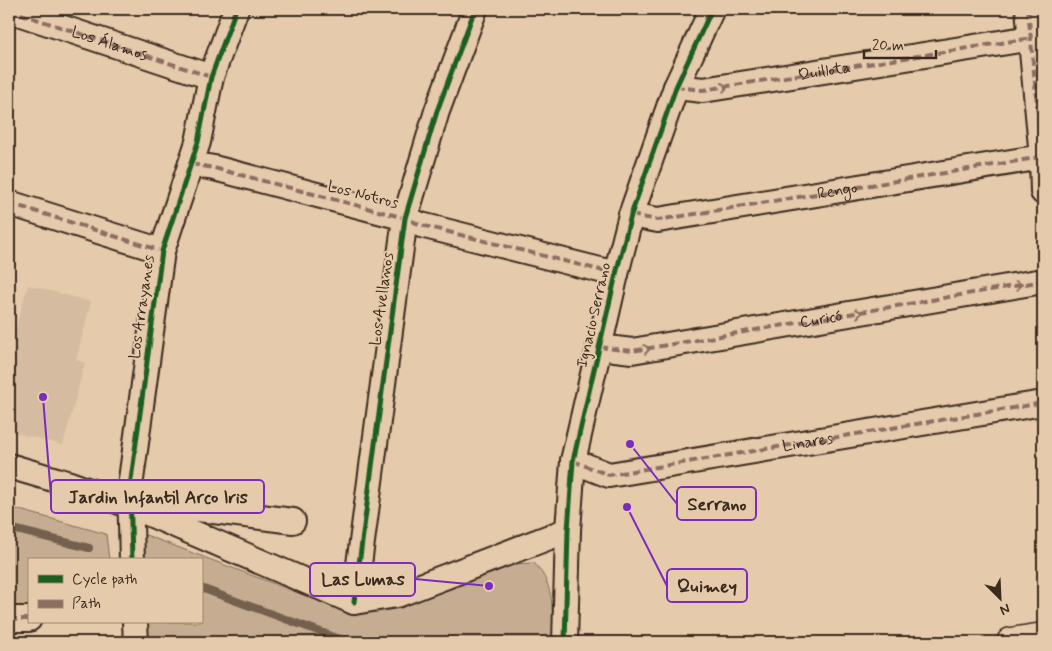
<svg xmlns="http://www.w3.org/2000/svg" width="1052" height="651" font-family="Mynerve,sans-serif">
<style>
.built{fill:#d5bb9f}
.park{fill:#c6ad92;stroke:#806c58}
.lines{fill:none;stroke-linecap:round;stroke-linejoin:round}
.stream{stroke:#75614e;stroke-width:8}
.minor-casing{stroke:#3b2a1e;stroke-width:28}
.tertiary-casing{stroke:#3b2a1e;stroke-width:31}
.minor{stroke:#e5caac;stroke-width:24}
.tertiary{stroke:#e5caac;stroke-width:28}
.quiet{stroke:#8d6e63;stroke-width:4;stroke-dasharray:8 4;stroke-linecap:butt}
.cycleway-casing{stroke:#e5caac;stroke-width:8}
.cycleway{stroke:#1b5e20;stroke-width:5}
.oneway{stroke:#88725e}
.labels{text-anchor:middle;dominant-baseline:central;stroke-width:4;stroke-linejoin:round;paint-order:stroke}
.street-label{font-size:16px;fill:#3b2a1e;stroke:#e5caac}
.leader{fill:none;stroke:#7b2cbf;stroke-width:2}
.callout-dot{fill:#7b2cbf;stroke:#e5caac;stroke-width:2}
.callout{fill:#e5caac;stroke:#7b2cbf;stroke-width:2}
.callout-label{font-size:18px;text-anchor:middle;font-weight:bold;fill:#3b2a1e}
</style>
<rect width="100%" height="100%" fill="#e5caac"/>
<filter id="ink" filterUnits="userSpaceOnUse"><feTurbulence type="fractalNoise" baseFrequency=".02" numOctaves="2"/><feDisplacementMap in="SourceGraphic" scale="10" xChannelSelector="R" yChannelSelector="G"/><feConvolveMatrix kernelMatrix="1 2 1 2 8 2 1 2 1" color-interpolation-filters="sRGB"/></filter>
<g filter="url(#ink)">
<path class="built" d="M28,285L91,302L76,360L85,363L63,445L9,431V353Z"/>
<path class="park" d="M9,507L106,534L109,560H29V613L9,614Z
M143,534L301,594L379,604L489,565L534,563C556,586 552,613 553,642H147L146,622H201V560H143Z"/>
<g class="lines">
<path class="stream" d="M9,528L89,548
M201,588L348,642"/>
<g class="minor-casing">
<g id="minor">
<path d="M1028,9L1042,157L1043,192"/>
<path id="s1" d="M9,10L211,77"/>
<path d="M676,87L703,90L1032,38"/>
<path d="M191,164L214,168L405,218L421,225L616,274"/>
<path d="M9,203L162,251"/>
<path id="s2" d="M631,215L658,220L1042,157"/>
<path id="s3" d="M599,347L632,351L1043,281"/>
<path d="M573,461L609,475L1043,403"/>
<path d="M9,466L70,484L131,506L354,602L397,595L568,530"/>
<path d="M144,499L150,503L293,521"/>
<path d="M132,560L130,487L162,251L198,142L211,77L236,9"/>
<path d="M354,602L405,218L437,111L475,9"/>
<path d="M9,619H29"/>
<path d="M135,622L136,642"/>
<path d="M565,642L568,530L573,461L616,274L631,215L676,87L712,9"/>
</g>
</g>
<g class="tertiary-casing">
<path id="tertiary" d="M1011,642L1043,637"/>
</g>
<use href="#minor" class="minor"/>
<use href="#tertiary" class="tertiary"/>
<g class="quiet">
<path d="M1028,9L1042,157L1043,192"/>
<path d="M9,10L211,77"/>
<path id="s4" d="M676,87L703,90L1032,38"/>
<path d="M191,164L214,168L405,218L421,225L616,274"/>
<path d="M9,203L162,251"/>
<path d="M631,215L658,220L1042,157"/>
<path d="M599,347L632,351L1043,281"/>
<path id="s5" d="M573,461L609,475L1043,403"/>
<path d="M9,619H29"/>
</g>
<g class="cycleway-casing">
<path id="cycleway" d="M132,560L130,487L162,251L198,142L211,77L236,9
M354,602L405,218L437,111L475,9
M565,642L568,530L573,461L616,274L631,215L676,87L712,9"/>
</g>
<use href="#cycleway" class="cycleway"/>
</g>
<defs><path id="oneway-chevron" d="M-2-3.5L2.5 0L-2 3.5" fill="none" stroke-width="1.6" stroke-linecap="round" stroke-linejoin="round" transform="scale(1.25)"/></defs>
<g class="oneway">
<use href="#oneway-chevron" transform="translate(725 87) rotate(-9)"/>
<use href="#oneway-chevron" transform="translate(1019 285) rotate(-10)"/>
<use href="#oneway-chevron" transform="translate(859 313) rotate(-10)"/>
<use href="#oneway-chevron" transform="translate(647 349) rotate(-10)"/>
</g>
</g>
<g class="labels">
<g class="street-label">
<text stroke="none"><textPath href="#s1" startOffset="106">Los Álamos</textPath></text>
<text stroke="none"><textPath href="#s4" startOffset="150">Quillota</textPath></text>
<text stroke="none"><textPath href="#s2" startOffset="209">Rengo</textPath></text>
<text transform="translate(363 195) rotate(14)">Los Notros</text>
<text transform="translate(382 299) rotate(-82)">Los Avellanos</text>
<text transform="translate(142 307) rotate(-82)">Los Arrayanes</text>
<text transform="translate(594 315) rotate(-77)">Ignacio Serrano</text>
<text stroke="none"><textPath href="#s3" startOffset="225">Curicó</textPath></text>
<text stroke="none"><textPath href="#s5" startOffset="240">Linares</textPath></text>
</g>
</g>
<path class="leader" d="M43 397L51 496M630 444L677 504M489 586L415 579M627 507L667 586"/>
<g class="callout-dot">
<circle cx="43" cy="397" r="5"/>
<circle cx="630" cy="444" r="5"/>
<circle cx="489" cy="586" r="5"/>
<circle cx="627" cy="507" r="5"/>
</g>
<g class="callout">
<rect x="51" y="480" width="213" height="33" rx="5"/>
<rect x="677" y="487" width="79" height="33" rx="5"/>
<rect x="310" y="563" width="105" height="33" rx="5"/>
<rect x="667" y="569" width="80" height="33" rx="5"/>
</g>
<g class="callout-label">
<text x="158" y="503">Jardin Infantil Arco Iris</text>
<text x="717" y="510">Serrano</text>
<text x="363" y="585">Las Lumas</text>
<text x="707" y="592">Quimey</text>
</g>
<rect width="1052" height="651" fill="none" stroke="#e5caac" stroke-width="30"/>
<rect x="15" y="15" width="1022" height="621" fill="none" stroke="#3b2a1e" stroke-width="2" filter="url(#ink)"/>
<rect x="28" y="558" width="175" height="65" fill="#e5caac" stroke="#a18a73"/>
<rect x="38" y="575" width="25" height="8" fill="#1b5e20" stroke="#a18a73"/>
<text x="72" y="584" font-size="15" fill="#3b2a1e">Cycle path</text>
<rect x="38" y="600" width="25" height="8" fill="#8d6e63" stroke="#a18a73"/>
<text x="72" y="608" font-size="15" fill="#3b2a1e">Path</text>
<g transform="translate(1000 598) rotate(156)" stroke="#e5caac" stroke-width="4" paint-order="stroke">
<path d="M0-4L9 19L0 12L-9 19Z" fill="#3b2a1e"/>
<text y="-8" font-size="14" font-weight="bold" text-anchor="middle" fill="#3b2a1e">N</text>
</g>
<path d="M864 50v8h72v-8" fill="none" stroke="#3b2a1e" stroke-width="2.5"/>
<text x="872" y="50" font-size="15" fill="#3b2a1e" stroke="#e5caac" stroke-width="4" paint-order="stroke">20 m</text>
</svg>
